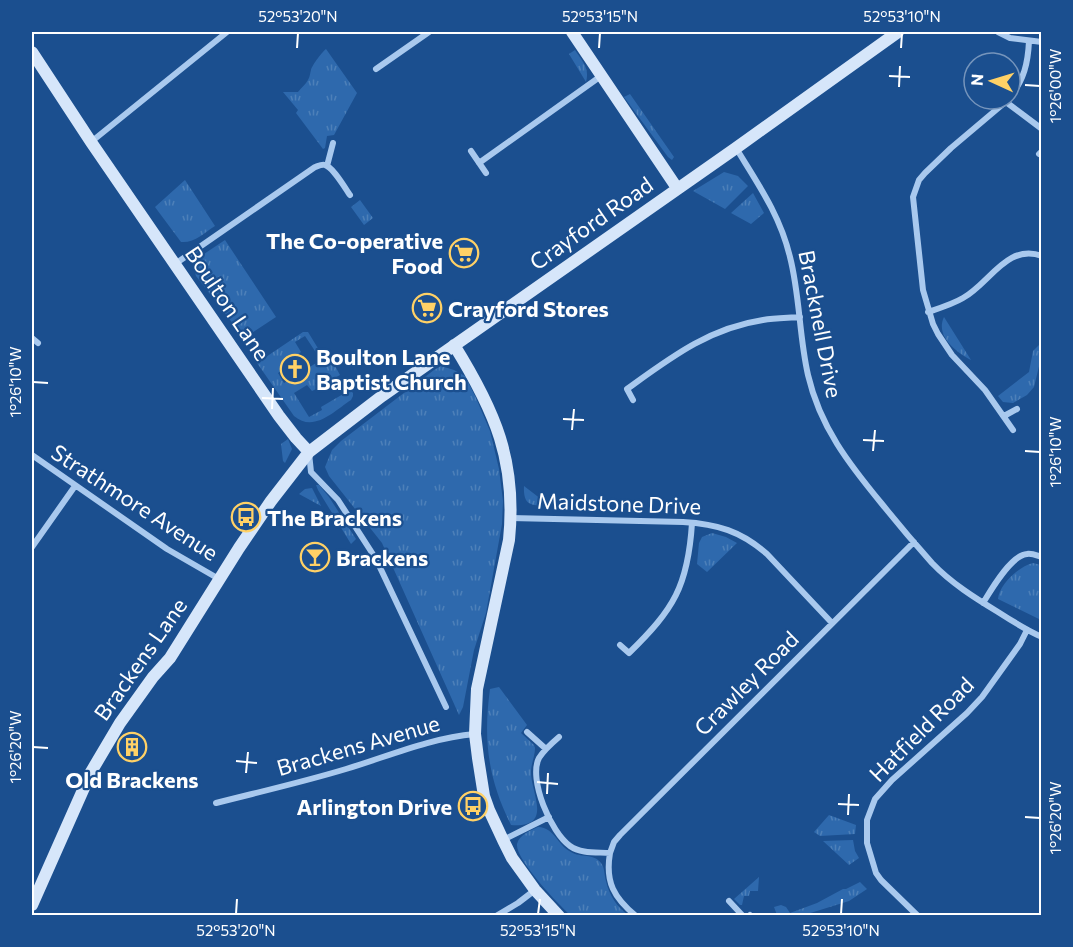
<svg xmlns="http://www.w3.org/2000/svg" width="1073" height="947" font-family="Commissioner,sans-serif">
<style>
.grass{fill:url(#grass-tufts)}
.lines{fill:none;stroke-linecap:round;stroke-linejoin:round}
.street{stroke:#a9c9ee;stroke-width:6}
.secondary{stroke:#d6e6fa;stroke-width:12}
.ticks{fill:none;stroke:#fff;stroke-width:2}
.labels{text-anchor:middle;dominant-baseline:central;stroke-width:4.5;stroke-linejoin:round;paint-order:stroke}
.street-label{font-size:22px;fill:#fff;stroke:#1b4f8f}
.poi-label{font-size:22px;font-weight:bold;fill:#fff;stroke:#1b4f8f;text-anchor:start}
.neatline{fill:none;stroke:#fff;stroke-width:2}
.ticks-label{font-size:15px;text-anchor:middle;fill:#fff}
</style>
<defs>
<pattern id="grass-tufts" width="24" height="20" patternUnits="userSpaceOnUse" patternTransform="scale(1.5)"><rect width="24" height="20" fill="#2e69ad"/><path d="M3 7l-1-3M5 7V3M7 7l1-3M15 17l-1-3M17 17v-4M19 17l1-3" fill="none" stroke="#4d80b9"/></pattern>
</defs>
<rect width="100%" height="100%" fill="#1b4f8f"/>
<path class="grass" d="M326,49L357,93L334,135L327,136L325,148L323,149L296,113L298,110L283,92H298C301,88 306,84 308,80C310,77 310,73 311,70C312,65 323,51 326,49Z
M575,50C582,61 590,68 586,82L569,54Z
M630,94L674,157L672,160L668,157L624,97Z
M724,172L738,176L748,186L725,209L693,191Z
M185,180L215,226C204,233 195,243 181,242L155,207Z
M753,193L764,213L751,224L731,213Z
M360,200L373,218L364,225L351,207Z
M225,240L276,317L244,338L196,276L194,269L198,258Z
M944,317L971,360C956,352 935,336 944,317Z
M303,332H308L319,350L317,354L305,336L295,342L301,352L297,355L300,358L278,373L284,383L321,360L326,366L343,355L345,358L334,364L340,375L331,380L327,375L315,383L318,388L312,391L307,385L294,393L309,417L322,410L321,407L350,390L353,393V396L351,400C334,411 314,433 294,416L257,363Z
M1041,343V358L1034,387L1027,395L1013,403L1003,402L998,396L1029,372L1033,351Z
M441,366L454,370L465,376L476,398L490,431L499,469L503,501L502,524L486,613L474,650L463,707L459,715L382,543L329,476L325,467L332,450L341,441L434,370Z
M288,439L292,449L285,463L283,461L281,444Z
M316,485H319L329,497L356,539L351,544L318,490Z
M524,486L550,506C532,505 523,507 524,486Z
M312,488L321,506L299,494L305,489Z
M712,533L726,537L737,543L707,572L697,564L699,543L702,537Z
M1033,563L1041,565V620L998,599C999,585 1019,566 1033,563Z
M499,687L527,725L521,733L534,745L535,748C535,756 531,764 531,772C531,794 554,828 511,825C488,779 483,740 490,689Z
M829,815L856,825L855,834L820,836L814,832Z
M538,827C555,828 557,845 571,852C580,858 594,853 601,863C605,868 604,875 606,881C609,895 617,907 628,915H570C558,904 515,859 517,844C519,835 531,830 538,827Z
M853,840L855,851L859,858L849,865L823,841Z
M759,877L758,891H750L749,896H744L742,905H740L734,899Z
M860,882L867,889L849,901L804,915H777L774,907L781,905L786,907L790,913L817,903L843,889H846Z"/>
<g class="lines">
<path class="street" d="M998,32L1010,38L1042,42
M376,69L429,32
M1010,97C1024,80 1028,63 1029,41
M1009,99L951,148L925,173L919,180L913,197L923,290L933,324L938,334L952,355L985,390L1013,430
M1006,102L1042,129
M91,142L227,32
M736,148C758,184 780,215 790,257C800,296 799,336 808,375C820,427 849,464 882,504C898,524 915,544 932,563C951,583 975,598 998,612C1012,621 1026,630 1042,637
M471,151L486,173
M1039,154L1042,151
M479,163L601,76
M327,166L333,143
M175,264L315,167C318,166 322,164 325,165C333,167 345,188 350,195
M928,312C940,308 953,304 963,298C990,283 1007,243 1042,256
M32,338L38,343
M633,400L627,389C670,358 709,328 763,320C775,318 788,318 800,317
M1004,416L1017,409
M309,453L311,472L338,500L376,559L446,707
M32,455L167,549L219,579
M511,518L683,522C717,524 741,531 767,554L832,623
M32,547L75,486
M983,603C991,590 1011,555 1027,554C1032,553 1038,556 1042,557
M620,645L629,653C674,609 688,586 692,523
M527,732L546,749
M559,737C552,743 544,750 539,758C528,779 551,833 570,846C581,854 597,852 610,853C605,882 614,898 636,916
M216,803C259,792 303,782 346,769C389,756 430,738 475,734
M503,840L549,817
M610,853L614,842L620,835L914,542
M729,901L743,916
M496,916L518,903L535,890
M749,916L750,915
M918,916L881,880L876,873L867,843V820L875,799L892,780L967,713L982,697L1020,644L1027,630"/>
<path class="secondary" d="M572,32L677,188
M32,52L91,142L279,416L296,438L309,452
M454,345C495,411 517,461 509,540L477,689L475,734L478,758L484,796L489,810L503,840L512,858L535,890L559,916
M32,905L91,772L120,723L153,677L170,658L239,548L271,501L309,452L382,396L736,148L898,32"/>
</g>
<path class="ticks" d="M297,48L298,33M599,48L600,33M901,48L902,33M889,76L910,77M1025,85L1040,86M899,87L900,66M33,382L48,383M262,398L283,399M272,409L273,388M563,419L584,420M572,430L574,409M863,440L884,441M873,451L875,430M1025,451L1040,452M33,747L48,748M236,761L257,763M246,773L248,752M537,782L558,784M547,794L548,773M838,804L859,805M848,815L849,794M1025,817L1040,818M236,914L237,899M538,914L540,899M841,914L842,899"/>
<defs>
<g id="supermarket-ring" transform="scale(1.5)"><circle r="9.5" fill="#1b4f8f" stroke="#ffd166" stroke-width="1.5"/><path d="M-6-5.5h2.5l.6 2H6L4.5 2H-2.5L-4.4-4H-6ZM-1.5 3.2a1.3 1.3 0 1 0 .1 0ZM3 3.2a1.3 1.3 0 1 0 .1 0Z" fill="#ffd166"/></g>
<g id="church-ring" transform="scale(1.5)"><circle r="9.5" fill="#1b4f8f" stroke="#ffd166" stroke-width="1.5"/><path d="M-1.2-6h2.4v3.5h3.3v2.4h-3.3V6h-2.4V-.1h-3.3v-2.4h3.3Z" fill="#ffd166"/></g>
<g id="bus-ring" transform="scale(1.5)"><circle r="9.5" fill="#1b4f8f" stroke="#ffd166" stroke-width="1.5"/><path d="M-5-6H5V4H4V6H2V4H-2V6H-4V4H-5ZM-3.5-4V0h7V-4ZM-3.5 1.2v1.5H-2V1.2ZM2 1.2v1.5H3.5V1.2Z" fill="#ffd166"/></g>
<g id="bar-ring" transform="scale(1.5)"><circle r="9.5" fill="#1b4f8f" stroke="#ffd166" stroke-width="1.5"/><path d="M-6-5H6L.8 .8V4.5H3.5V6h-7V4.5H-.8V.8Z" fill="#ffd166"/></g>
<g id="building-ring" transform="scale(1.5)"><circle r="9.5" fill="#1b4f8f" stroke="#ffd166" stroke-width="1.5"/><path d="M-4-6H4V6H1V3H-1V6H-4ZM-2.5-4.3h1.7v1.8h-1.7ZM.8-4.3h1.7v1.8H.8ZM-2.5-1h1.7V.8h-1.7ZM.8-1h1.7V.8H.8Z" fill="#ffd166"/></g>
</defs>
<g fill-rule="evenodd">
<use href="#supermarket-ring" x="464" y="253"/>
<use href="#supermarket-ring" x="427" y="308"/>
<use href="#church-ring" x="295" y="369"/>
<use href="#bus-ring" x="246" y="517"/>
<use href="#bar-ring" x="315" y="557"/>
<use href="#building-ring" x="132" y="747"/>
<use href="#bus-ring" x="473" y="806"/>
</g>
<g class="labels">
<g class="street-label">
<text transform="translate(591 223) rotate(-35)">Crayford Road</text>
<text transform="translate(228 303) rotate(56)">Boulton Lane</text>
<text transform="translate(821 324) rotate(79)">Bracknell Drive</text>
<text transform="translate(135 502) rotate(33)">Strathmore Avenue</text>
<text transform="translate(619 503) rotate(2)">Maidstone Drive</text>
<text transform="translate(140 659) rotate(-55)">Brackens Lane</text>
<text transform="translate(746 683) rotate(-45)">Crawley Road</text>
<text transform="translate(921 729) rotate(-45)">Hatfield Road</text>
<text transform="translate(358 745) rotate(-16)">Brackens Avenue</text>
</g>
<g class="poi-label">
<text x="443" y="240" text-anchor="end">The Co-operative<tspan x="443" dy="25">Food</tspan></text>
<text x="448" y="308">Crayford Stores</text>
<text x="316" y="356">Boulton Lane<tspan x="316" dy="25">Baptist Church</tspan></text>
<text x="267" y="517">The Brackens</text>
<text x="336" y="557">Brackens</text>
<text x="132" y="779" text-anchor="middle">Old Brackens</text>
<text x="452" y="806" text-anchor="end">Arlington Drive</text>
</g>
</g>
<rect width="1073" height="947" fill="none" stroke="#1b4f8f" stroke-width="66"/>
<g transform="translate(992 81) rotate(274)"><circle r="28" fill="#1b4f8f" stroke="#7695bc" stroke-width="1.5"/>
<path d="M0-4.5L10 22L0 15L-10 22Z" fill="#ffd166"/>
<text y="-9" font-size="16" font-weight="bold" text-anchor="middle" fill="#ffffff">N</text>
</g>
<rect x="33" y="33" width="1007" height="881" class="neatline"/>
<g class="ticks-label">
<text x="298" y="22">52°53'20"N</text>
<text x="600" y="22">52°53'15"N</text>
<text x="902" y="22">52°53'10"N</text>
<text transform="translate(1056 86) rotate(-90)" y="5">1°26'00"W</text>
<text transform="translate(16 382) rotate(-90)" y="5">1°26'10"W</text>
<text transform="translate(1056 452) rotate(-90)" y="5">1°26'10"W</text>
<text transform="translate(16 747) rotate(-90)" y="5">1°26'20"W</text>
<text transform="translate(1056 818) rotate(-90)" y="5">1°26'20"W</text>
<text x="236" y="936">52°53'20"N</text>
<text x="538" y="936">52°53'15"N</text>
<text x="841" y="936">52°53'10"N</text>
</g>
</svg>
